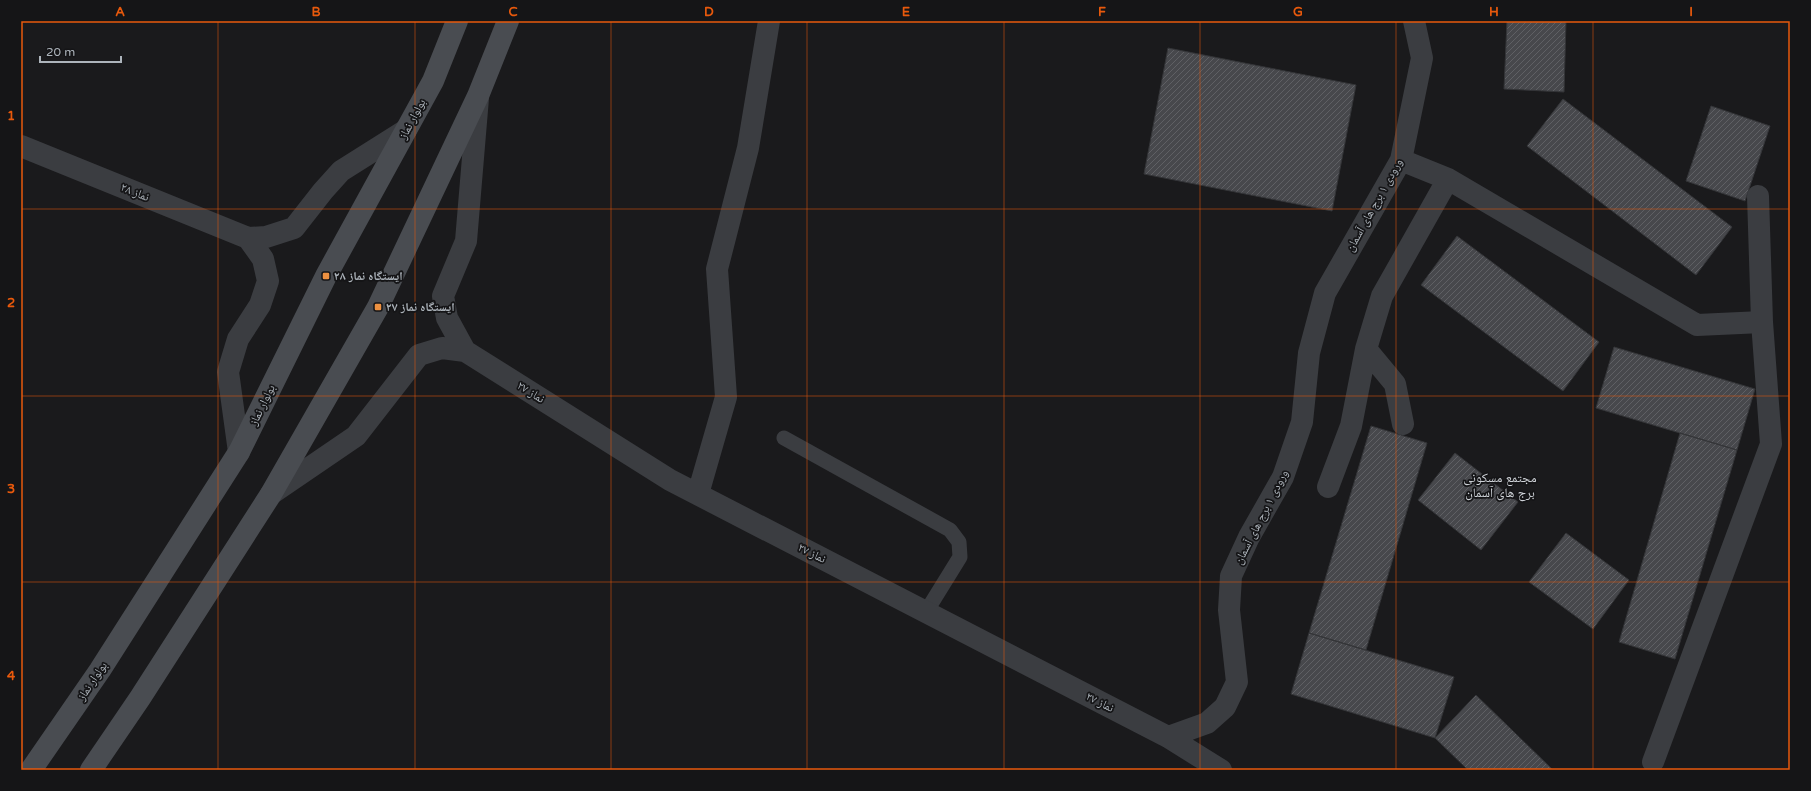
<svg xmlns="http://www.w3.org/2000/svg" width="1811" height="791" font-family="'Varela Round','Noto Naskh Arabic',sans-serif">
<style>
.building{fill:url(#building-hatch);stroke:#343538}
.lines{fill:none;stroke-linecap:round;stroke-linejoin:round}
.lane{stroke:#3b3d41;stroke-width:15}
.street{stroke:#3b3d41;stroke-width:22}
.secondary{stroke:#494c51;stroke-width:22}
.grid{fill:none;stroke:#e8590c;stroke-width:1;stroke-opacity:0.55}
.poi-dot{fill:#ed9141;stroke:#151517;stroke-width:1.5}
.labels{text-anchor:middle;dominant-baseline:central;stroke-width:3.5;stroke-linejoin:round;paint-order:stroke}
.street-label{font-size:12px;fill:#adb4bb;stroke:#151517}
.poi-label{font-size:12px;font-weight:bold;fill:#adb4bb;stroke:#151517;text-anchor:start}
.neighbourhood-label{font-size:13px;fill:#ced2d7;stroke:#151517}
.neatline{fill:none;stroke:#e8590c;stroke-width:1.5}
.grid-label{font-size:13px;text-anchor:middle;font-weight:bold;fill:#e8590c}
</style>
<defs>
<pattern id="building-hatch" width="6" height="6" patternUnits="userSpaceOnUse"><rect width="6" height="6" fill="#47484c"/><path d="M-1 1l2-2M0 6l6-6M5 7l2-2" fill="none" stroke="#5f6064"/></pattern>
</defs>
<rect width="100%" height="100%" fill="#1a1a1c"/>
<path class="building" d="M1507,21H1566L1564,92L1504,89Z
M1168,48L1356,85L1332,211L1144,174Z
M1563,99L1732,227L1696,275L1527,146Z
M1711,106L1770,126L1745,201L1686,181Z
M1457,236L1599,342L1563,391L1421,285Z
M1614,347L1755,389L1737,450L1596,408Z
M1371,426L1427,443L1366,650L1309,633Z
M1680,433L1737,450L1675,659L1619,642Z
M1455,453L1518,502L1481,550L1418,500Z
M1566,533L1629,580L1593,629L1529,582Z
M1309,633L1454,677L1435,738L1291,694Z
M1476,695L1553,770H1468L1435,738Z"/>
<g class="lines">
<path class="lane" d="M784,438L950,530L959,542L960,557L926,612"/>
<path class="street" d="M21,146L248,238
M1401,160L1448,179L1697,325L1762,322
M1366,349L1395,384L1403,424
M465,351L670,480L1168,737L1221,770
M239,452L228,372L238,339L260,305L268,281L263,259L248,238L266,237L294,228L323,191L341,171L406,130
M1328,487L1351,426L1366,349L1382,296L1448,179
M271,494L356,436L419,355L442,348L465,351L447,318L443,296L466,241L478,98
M698,494L726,397L717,269L748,148L769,21
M1168,737L1207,723L1225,707L1237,682L1229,610L1231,576L1249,537L1283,477L1302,422L1309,353L1325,293L1401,160L1422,58L1414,21
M1653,762L1771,444L1762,322L1758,196"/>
<path class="secondary" d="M31,770L100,670L239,452L326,276L433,81L457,21
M91,770L140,698L271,494L378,307L478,96L508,21"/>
</g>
<path class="grid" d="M218,21V770M415,21V770M611,21V770M807,21V770M1004,21V770M1200,21V770M1396,21V770M1593,21V770M21,209H1790M21,396H1790M21,582H1790"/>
<g class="poi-dot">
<rect x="322" y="272" width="8" height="8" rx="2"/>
<rect x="374" y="303" width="8" height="8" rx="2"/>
</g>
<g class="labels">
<g class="street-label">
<text transform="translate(412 119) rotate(-62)">بولوار نماز</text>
<text transform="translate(135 192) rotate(22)">نماز ۲۸</text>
<text transform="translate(1374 205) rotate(-61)">ورودی ۱ برج های آسمان</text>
<text transform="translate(531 392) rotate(32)">نماز ۲۷</text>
<text transform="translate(262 405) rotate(-64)">بولوار نماز</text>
<text transform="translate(1261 517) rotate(-63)">ورودی ۱ برج های آسمان</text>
<text transform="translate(812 553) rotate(27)">نماز ۲۷</text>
<text transform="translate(92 681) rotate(-56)">بولوار نماز</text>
<text transform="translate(1100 702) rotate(27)">نماز ۲۷</text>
</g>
<g class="poi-label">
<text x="334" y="276">ایستگاه نماز ۲۸</text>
<text x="386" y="307">ایستگاه نماز ۲۷</text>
</g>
<g class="neighbourhood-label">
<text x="1500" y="478">مجتمع مسکونی<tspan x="1500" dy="15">برج های ‌آسمان</tspan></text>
</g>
</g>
<rect width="1811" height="791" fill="none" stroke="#151517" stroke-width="44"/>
<path d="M40 56v6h81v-6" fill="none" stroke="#adb4bb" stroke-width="2"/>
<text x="46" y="56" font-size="12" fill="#adb4bb" stroke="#151517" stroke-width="3" paint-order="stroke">20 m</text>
<rect x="22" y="22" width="1767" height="747" class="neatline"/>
<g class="grid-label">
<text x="120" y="16">A</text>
<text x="316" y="16">B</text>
<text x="513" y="16">C</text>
<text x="709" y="16">D</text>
<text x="906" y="16">E</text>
<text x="1102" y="16">F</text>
<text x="1298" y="16">G</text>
<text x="1494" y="16">H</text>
<text x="1691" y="16">I</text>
<text x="11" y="120">1</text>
<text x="11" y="307">2</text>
<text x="11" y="493">3</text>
<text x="11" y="680">4</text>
</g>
</svg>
